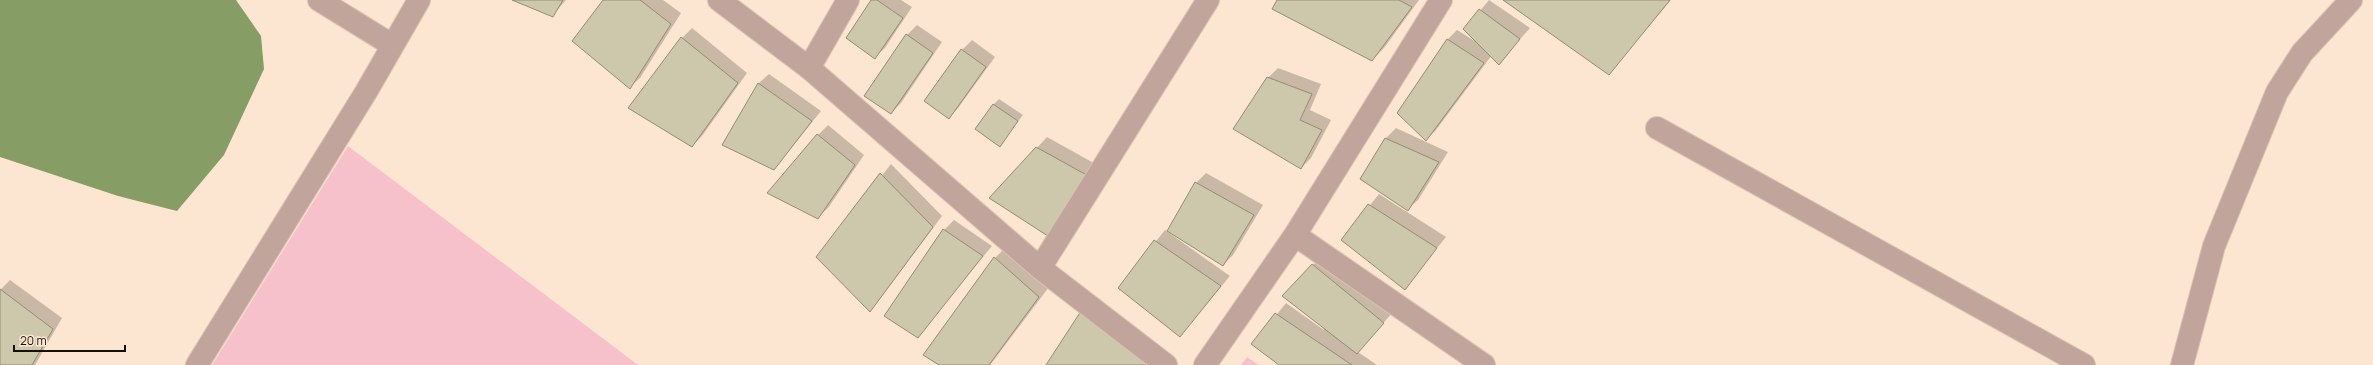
<svg xmlns="http://www.w3.org/2000/svg" width="2373" height="365" font-family="Manrope,sans-serif">
<style>
.green{fill:#f6c1ca}
.water{fill:#869d65}
.shadow{fill:#0003}
.building{fill:#cdc7ac;stroke:#938d73}
.lines{fill:none;stroke-linecap:round;stroke-linejoin:round}
.street-casing{stroke:#d8c3b1;stroke-width:24}
.street{stroke:#c1a49b;stroke-width:22}
</style>
<rect width="100%" height="100%" fill="#fde6d1"/>
<path class="green" d="M348,146L638,365H639H212Z
M1247,357L1259,365H1241Z"/>
<path class="water" d="M0,0H236L261,36L264,69L224,155L177,211L118,196L0,157Z"/>
<path class="shadow" d="M514,0H566L553,15Z
M604,0H663L681,13L640,78L630,87Z
M873,0H901L912,7L885,48L875,57Z
M1278,0H1419L1384,48L1372,60Z
M1489,0L1530,28L1499,63L1492,55L1436,130L1426,140L1447,40L1457,30L1478,43L1465,29Z
M1505,0H1671L1609,73Z
M917,25L942,42L901,103L891,113L907,35Z
M692,28L747,73L702,136L692,146L629,108L682,38Z
M972,40L995,57L958,108L948,118L962,50Z
M1278,68L1321,84L1310,110L1331,120L1311,158L1301,168L1268,78Z
M769,74L821,111L774,169L724,144L759,83Z
M999,99L1023,115L1000,145L993,105Z
M828,125L864,155L828,208L818,217V135Z
M1396,128L1448,152L1418,200L1408,209L1361,179L1386,138Z
M1047,137L1101,167L1061,227L991,197Z
M891,164L942,216L879,300L870,310L818,257Z
M1206,173L1263,205L1233,255L1223,265L1196,183Z
M1379,194L1446,237L1405,288L1342,240Z
M954,220L992,246L917,336L886,316L944,230Z
M1165,230L1230,276L1180,336L1119,288Z
M1005,248L1049,287L990,365H941L925,355L995,258Z
M1323,255L1393,312L1358,352L1377,365H1281L1253,344L1286,303L1324,330L1313,265Z
M10,280L62,318L35,365H0V290Z"/>
<path class="building" d="M512,0H563L553,17Z
M603,0H640L671,24L630,89L572,41Z
M871,0H877L903,18L875,59L846,38Z
M1277,0H1399L1412,7L1372,61L1272,9Z
M1503,0H1670L1609,75Z
M1479,9L1520,39L1499,65L1463,29Z
M906,34L933,53L891,114L864,96Z
M681,37L738,83L692,147L628,108Z
M1447,39L1484,63L1426,141L1397,113Z
M961,49L986,67L949,119L924,101Z
M1267,77L1312,94L1300,120L1322,130L1301,169L1233,129Z
M758,83L812,121L774,170L722,145Z
M993,104L1018,121L1000,147L975,129Z
M817,134L855,165L818,219L767,193Z
M1385,138L1439,162L1408,211L1360,179Z
M1036,147L1092,178L1051,238L989,198Z
M880,173L933,227L870,312L816,257Z
M1195,182L1254,215L1223,266L1167,231Z
M1368,204L1437,248L1405,290L1341,240Z
M943,229L983,256L918,338L884,316Z
M1154,240L1221,286L1180,337L1118,288Z
M994,257L1039,297L989,365H939L923,355Z
M1312,264L1384,323L1357,354L1282,296Z
M0,289L53,329L32,365H0Z
M1081,311L1149,362L1147,365H1046Z
M1275,313L1352,365H1279L1251,344Z"/>
<g class="lines">
<g class="street-casing">
<path id="street" d="M319,0L392,45
M719,0L809,68L1040,268L1166,365
M809,68L848,0
M1657,128L2084,365
M1295,235L1484,365
M1040,268L1208,0
M197,365L366,92L419,0
M1205,365L1295,235L1441,0
M2182,365L2214,246L2277,92L2302,53L2351,0"/>
</g>
<use href="#street" class="street"/>
</g>
<path d="M14 345v6h111v-6" fill="none" stroke="#150e07" stroke-width="2"/>
<text x="20" y="345" font-size="12" fill="#150e07" stroke="#fde6d1" stroke-width="3" paint-order="stroke">20 m</text>
</svg>
